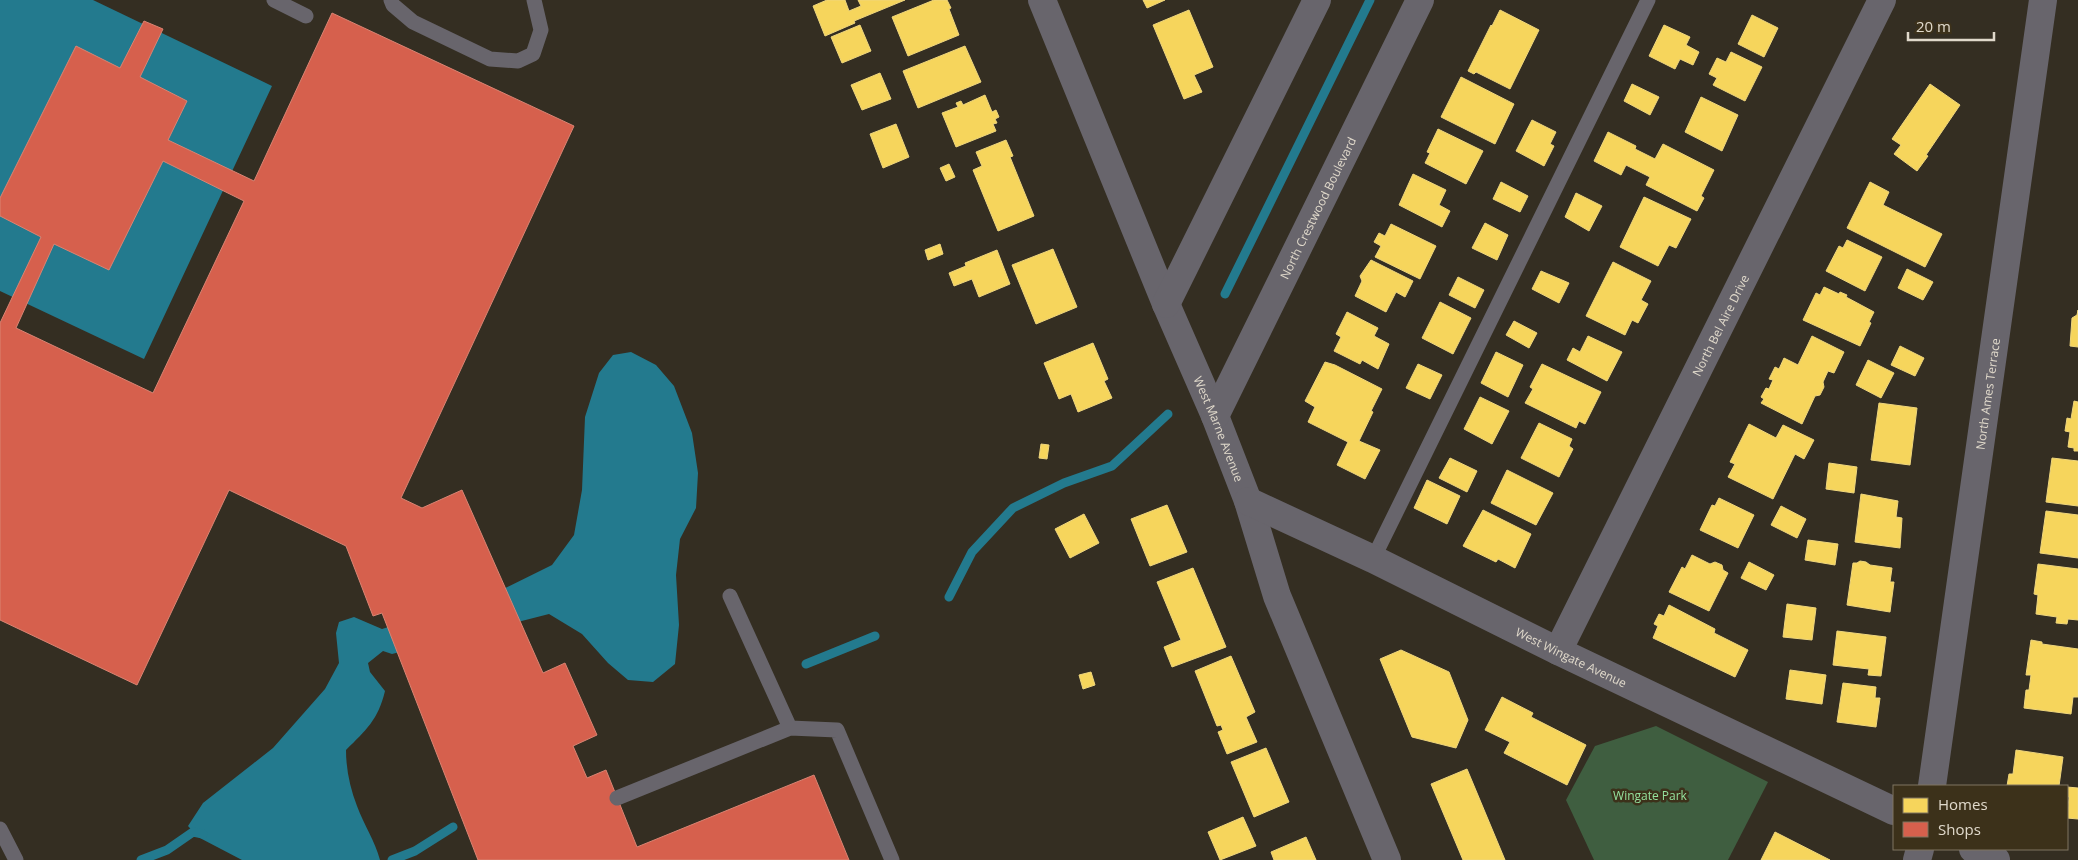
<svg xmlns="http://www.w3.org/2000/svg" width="2078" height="860" font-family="'Open Sans',sans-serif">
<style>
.green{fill:#3f5e40}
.water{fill:#237a8e}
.homes{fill:#f6d55c;stroke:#efd67d}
.shops{fill:#d6604d;stroke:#d98473;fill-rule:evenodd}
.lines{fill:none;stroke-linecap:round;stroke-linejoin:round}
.stream{stroke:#237a8e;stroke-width:9}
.lane{stroke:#68656c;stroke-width:15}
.street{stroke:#68656c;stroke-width:28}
.labels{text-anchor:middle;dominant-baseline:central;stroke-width:5;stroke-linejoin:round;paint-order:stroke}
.street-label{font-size:12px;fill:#e0d9cb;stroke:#3c311a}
.park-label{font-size:12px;fill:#95e39f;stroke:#3c311a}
</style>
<rect width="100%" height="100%" fill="#342e22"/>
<path class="green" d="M1656,726L1768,782L1728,860H1594L1566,800L1595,746Z"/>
<path class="water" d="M0,0H93L272,86L144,359L0,291Z
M631,352L656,365L674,386L692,433L698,473L696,508L680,539L676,575L679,625L675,664L653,682L628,680L608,663L582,634L549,614L392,654L383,651L368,663L370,672L385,691C378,720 366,730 346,750C346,769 350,788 357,806C364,825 375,841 380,860H242L198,837L188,826L203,803L273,748L325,689L339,663L336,633L339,622L354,617L382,629L491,595L552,565L574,535L582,490L585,417L599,373L613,355Z"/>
<path class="homes" d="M827,0H845L849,11L861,6L858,0H905L854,21L855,23L825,36L813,6Z
M934,0H947L951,8L949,9L959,35L908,56L892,17Z
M1143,0H1165L1147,8Z
M1189,10L1213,67L1194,75L1202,92L1184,99L1153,25Z
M1500,10L1539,30L1510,89L1476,72L1474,74L1468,71L1491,25L1492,26Z
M1752,15L1778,28L1764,57L1738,44Z
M860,25L871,51L842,63L831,37Z
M1664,25L1690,37L1686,45L1699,52L1693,65L1680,59L1675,69L1649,56Z
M965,46L981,82L918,108L903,71Z
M1731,52L1762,67L1745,101L1713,85L1717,78L1709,74L1717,58L1726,62Z
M880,73L891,99L862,110L851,85Z
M1461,77L1514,104L1495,144L1441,117Z
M1632,84L1659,97L1650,115L1624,101Z
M1930,84L1960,105L1926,155L1928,156L1917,171L1894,154L1901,145L1892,139Z
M985,95L992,112L996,110L999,117L995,119L997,123L993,124L996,131L956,147L942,113L958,107L956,103L961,101L963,105Z
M1701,97L1738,115L1722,151L1685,132Z
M1532,120L1556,132L1550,144L1554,146L1544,166L1516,151Z
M896,124L909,157L883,168L870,134Z
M1438,129L1483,151L1466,184L1425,163L1430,153L1427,152Z
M1608,132L1636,146L1635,149L1655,159L1663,144L1714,170L1701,196L1704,198L1697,211L1646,185L1650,177L1626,165L1621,175L1594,161Z
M1006,140L1013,156L1010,157L1034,216L998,231L973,170L982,166L976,152Z
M949,164L955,177L946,181L940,168Z
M1413,174L1446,190L1439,205L1450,211L1442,227L1399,205Z
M1501,182L1528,196L1520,212L1493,199Z
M1870,182L1889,192L1883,205L1942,234L1925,267L1847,228Z
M1576,193L1602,206L1589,231L1565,217Z
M1644,197L1691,219L1676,248L1669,245L1658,266L1620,247Z
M1485,223L1508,235L1497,260L1472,248Z
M1391,224L1436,246L1420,279L1375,257L1381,246L1374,242L1379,233L1385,236Z
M1847,240L1882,257L1865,291L1826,271L1839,246L1843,248Z
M940,244L943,254L928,260L925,250Z
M1053,249L1077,307L1036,324L1012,265Z
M997,250L1010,284L979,297L972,279L954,286L949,273L966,266L965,263Z
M1371,260L1413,281L1405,297L1396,292L1386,312L1355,296L1362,281L1360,276Z
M1613,262L1651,281L1641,300L1648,304L1638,323L1632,320L1625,335L1586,316Z
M1907,269L1933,282L1923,300L1898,288Z
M1541,271L1569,283L1559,303L1532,289Z
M1458,277L1484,290L1475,308L1449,295Z
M1824,287L1839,294L1840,292L1847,295L1846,297L1874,312L1869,322L1871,323L1860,346L1803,320L1816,293L1820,295Z
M1440,302L1471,318L1453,354L1422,338Z
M2078,310V347L2070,346L2072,318L2077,315Z
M1347,312L1378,328L1374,336L1389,344L1378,369L1362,360L1360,364L1334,351L1341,337L1336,334Z
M1514,321L1537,333L1529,348L1506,335Z
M1588,336L1622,352L1607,381L1567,360L1573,348L1580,352Z
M1812,336L1844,352L1834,373L1828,371L1823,382L1824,387L1820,395L1815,396L1802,424L1761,403L1764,399L1761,397L1766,388L1769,389L1773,380L1769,379L1775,367L1779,369L1784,358L1798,365Z
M1093,343L1108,379L1104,381L1112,398L1078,412L1071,394L1059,399L1044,363Z
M1900,346L1924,358L1915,376L1891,365Z
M1496,352L1523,365L1508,397L1481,383Z
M1868,360L1894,373L1881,398L1856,385Z
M1325,362L1335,365L1382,389L1371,411L1373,412L1359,441L1380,450L1365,479L1337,465L1348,442L1308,422L1315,407L1305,401Z
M1418,364L1442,375L1430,399L1406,388Z
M1542,364L1601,392L1585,424L1579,421L1576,428L1525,403L1533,389L1530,387Z
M1480,397L1509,411L1492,444L1464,429Z
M2074,401L2078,402V451H2074V448L2068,447L2070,432L2065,431L2067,418L2071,419Z
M1879,403L1917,408L1910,465L1871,460Z
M1539,423L1572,439L1569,446L1573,449L1559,477L1521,458Z
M1749,424L1776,438L1783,425L1814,440L1804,459L1795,454L1773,499L1728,477L1735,464L1730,462Z
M1041,444L1049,445L1047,459L1039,458Z
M1450,458L1477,471L1467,492L1439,478Z
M2052,458L2078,461V506L2046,502Z
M1829,463L1857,467L1854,493L1826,489Z
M1507,470L1553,493L1536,525L1491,503Z
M1427,480L1460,496L1447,524L1414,508Z
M1861,494L1898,501L1896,517L1902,518L1900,548L1855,542Z
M1719,498L1754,515L1738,548L1700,530L1712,505L1715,506Z
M1167,505L1187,552L1150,566L1131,519Z
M1781,506L1806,519L1797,538L1771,525Z
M1483,510L1531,534L1515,568L1498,559L1496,562L1463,546Z
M2046,511L2078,515V558L2040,553Z
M1084,514L1099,543L1070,558L1055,529Z
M1808,540L1838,544L1835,565L1805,560Z
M1692,555L1710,564L1715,562L1722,565L1723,570L1728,573L1709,611L1669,592L1682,567L1685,569Z
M1860,561L1866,562L1870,565L1892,568L1890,582H1894L1890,612L1847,605L1853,563H1857Z
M1749,562L1774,575L1766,590L1741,578Z
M2038,564L2078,569V620L2068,619L2067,624L2056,623L2057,617L2036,614L2038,595L2034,594Z
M1193,568L1226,647L1172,667L1164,647L1181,640L1157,582Z
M1787,604L1816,608L1812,640L1783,637Z
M1669,605L1715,629L1714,633L1748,650L1735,677L1653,638L1658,626L1654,624L1659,614L1664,616Z
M1837,631L1886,637L1881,676L1868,675L1869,669L1833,665Z
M2031,640L2042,642V644L2078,649V697H2073L2071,714L2024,708L2026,690H2029L2031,675H2026Z
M1401,650L1449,672L1468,720L1456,748L1412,737L1380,659Z
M1231,656L1255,712L1246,717L1257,742L1227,754L1218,732L1223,730L1221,725L1217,726L1195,671Z
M1790,670L1826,675L1822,704L1786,699Z
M1091,672L1095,685L1083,689L1079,675Z
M1843,683L1876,687L1875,698H1880L1876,727L1837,722Z
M1502,697L1533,713L1531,717L1586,745L1567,785L1504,753L1510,742L1485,730Z
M1266,748L1289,802L1254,817L1231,762Z
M2016,750L2063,757L2059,786H2063H2007L2009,774H2013Z
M1467,769L1505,860H1463L1431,784Z
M2067,787L2078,788V819L2067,818L2069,797H2067Z
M1243,817L1256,846L1220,860L1208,832Z
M1775,832L1830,860H1761Z
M1306,837L1316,860H1274L1271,852Z"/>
<path class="shops" d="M332,13L574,126L401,498L422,508L462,490L543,673L565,663L597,735L573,746L587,778L606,770L637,847L814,775L849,860H478L382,613L373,616L346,546L229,490L137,685L0,620V323L41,237L0,216V198L76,46L120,68L144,21L163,29L140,77L187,101L168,140L254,181ZM163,161L244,201L153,393L16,328L54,244L109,270Z"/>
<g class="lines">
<path class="stream" d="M1225,294L1370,0
M949,597L972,552L1013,508L1064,483L1112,466L1168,414
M806,664L875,636
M141,860L167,850L193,832L203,834
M392,860L415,851L453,827"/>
<path class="lane" d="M274,0L306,16
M391,0L393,5L413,22L490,59L518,61L533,54L541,30L534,0
M1373,559L1648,0
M730,596L790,728
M617,798L790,728L837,730L892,860
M0,829L16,860"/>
<g class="street">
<path id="s1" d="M1042,0L1166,304L1215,416L1248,501L1277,596L1387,860"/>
<path d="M1166,304L1317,0"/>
<path id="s2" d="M1215,416L1420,0"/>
<path id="s3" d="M1248,501L1373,559L1558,651L1894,811"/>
<path id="s4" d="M1558,651L1882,0"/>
<path id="s5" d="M1932,786L2043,0"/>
<path d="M1973,849L1996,860"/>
<path d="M1917,860L1920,849"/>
</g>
</g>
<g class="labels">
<g class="street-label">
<text stroke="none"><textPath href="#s2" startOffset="232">North Crestwood Boulevard</textPath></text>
<text stroke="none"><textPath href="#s4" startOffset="364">North Bel Aire Drive</textPath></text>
<text stroke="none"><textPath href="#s5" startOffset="396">North Ames Terrace</textPath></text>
<text stroke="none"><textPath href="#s1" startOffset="464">West Marne Avenue</textPath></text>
<text stroke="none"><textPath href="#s3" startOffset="359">West Wingate Avenue</textPath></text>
</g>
<g class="park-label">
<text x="1650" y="795">Wingate Park</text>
</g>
</g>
<rect x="1893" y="785" width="175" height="65" fill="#3c311a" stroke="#7e7461"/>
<rect x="1903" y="798" width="25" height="15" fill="#f6d55c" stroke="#7e7461"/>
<text x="1938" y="810" font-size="15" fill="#e0d9cb">Homes</text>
<rect x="1903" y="822" width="25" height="15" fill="#d6604d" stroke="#7e7461"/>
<text x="1938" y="835" font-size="15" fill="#e0d9cb">Shops</text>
<path d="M1908 32v8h86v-8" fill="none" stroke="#e0d9cb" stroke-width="2.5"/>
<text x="1916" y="32" font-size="15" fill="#e0d9cb" stroke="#3c311a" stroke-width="4" paint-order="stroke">20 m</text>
</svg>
